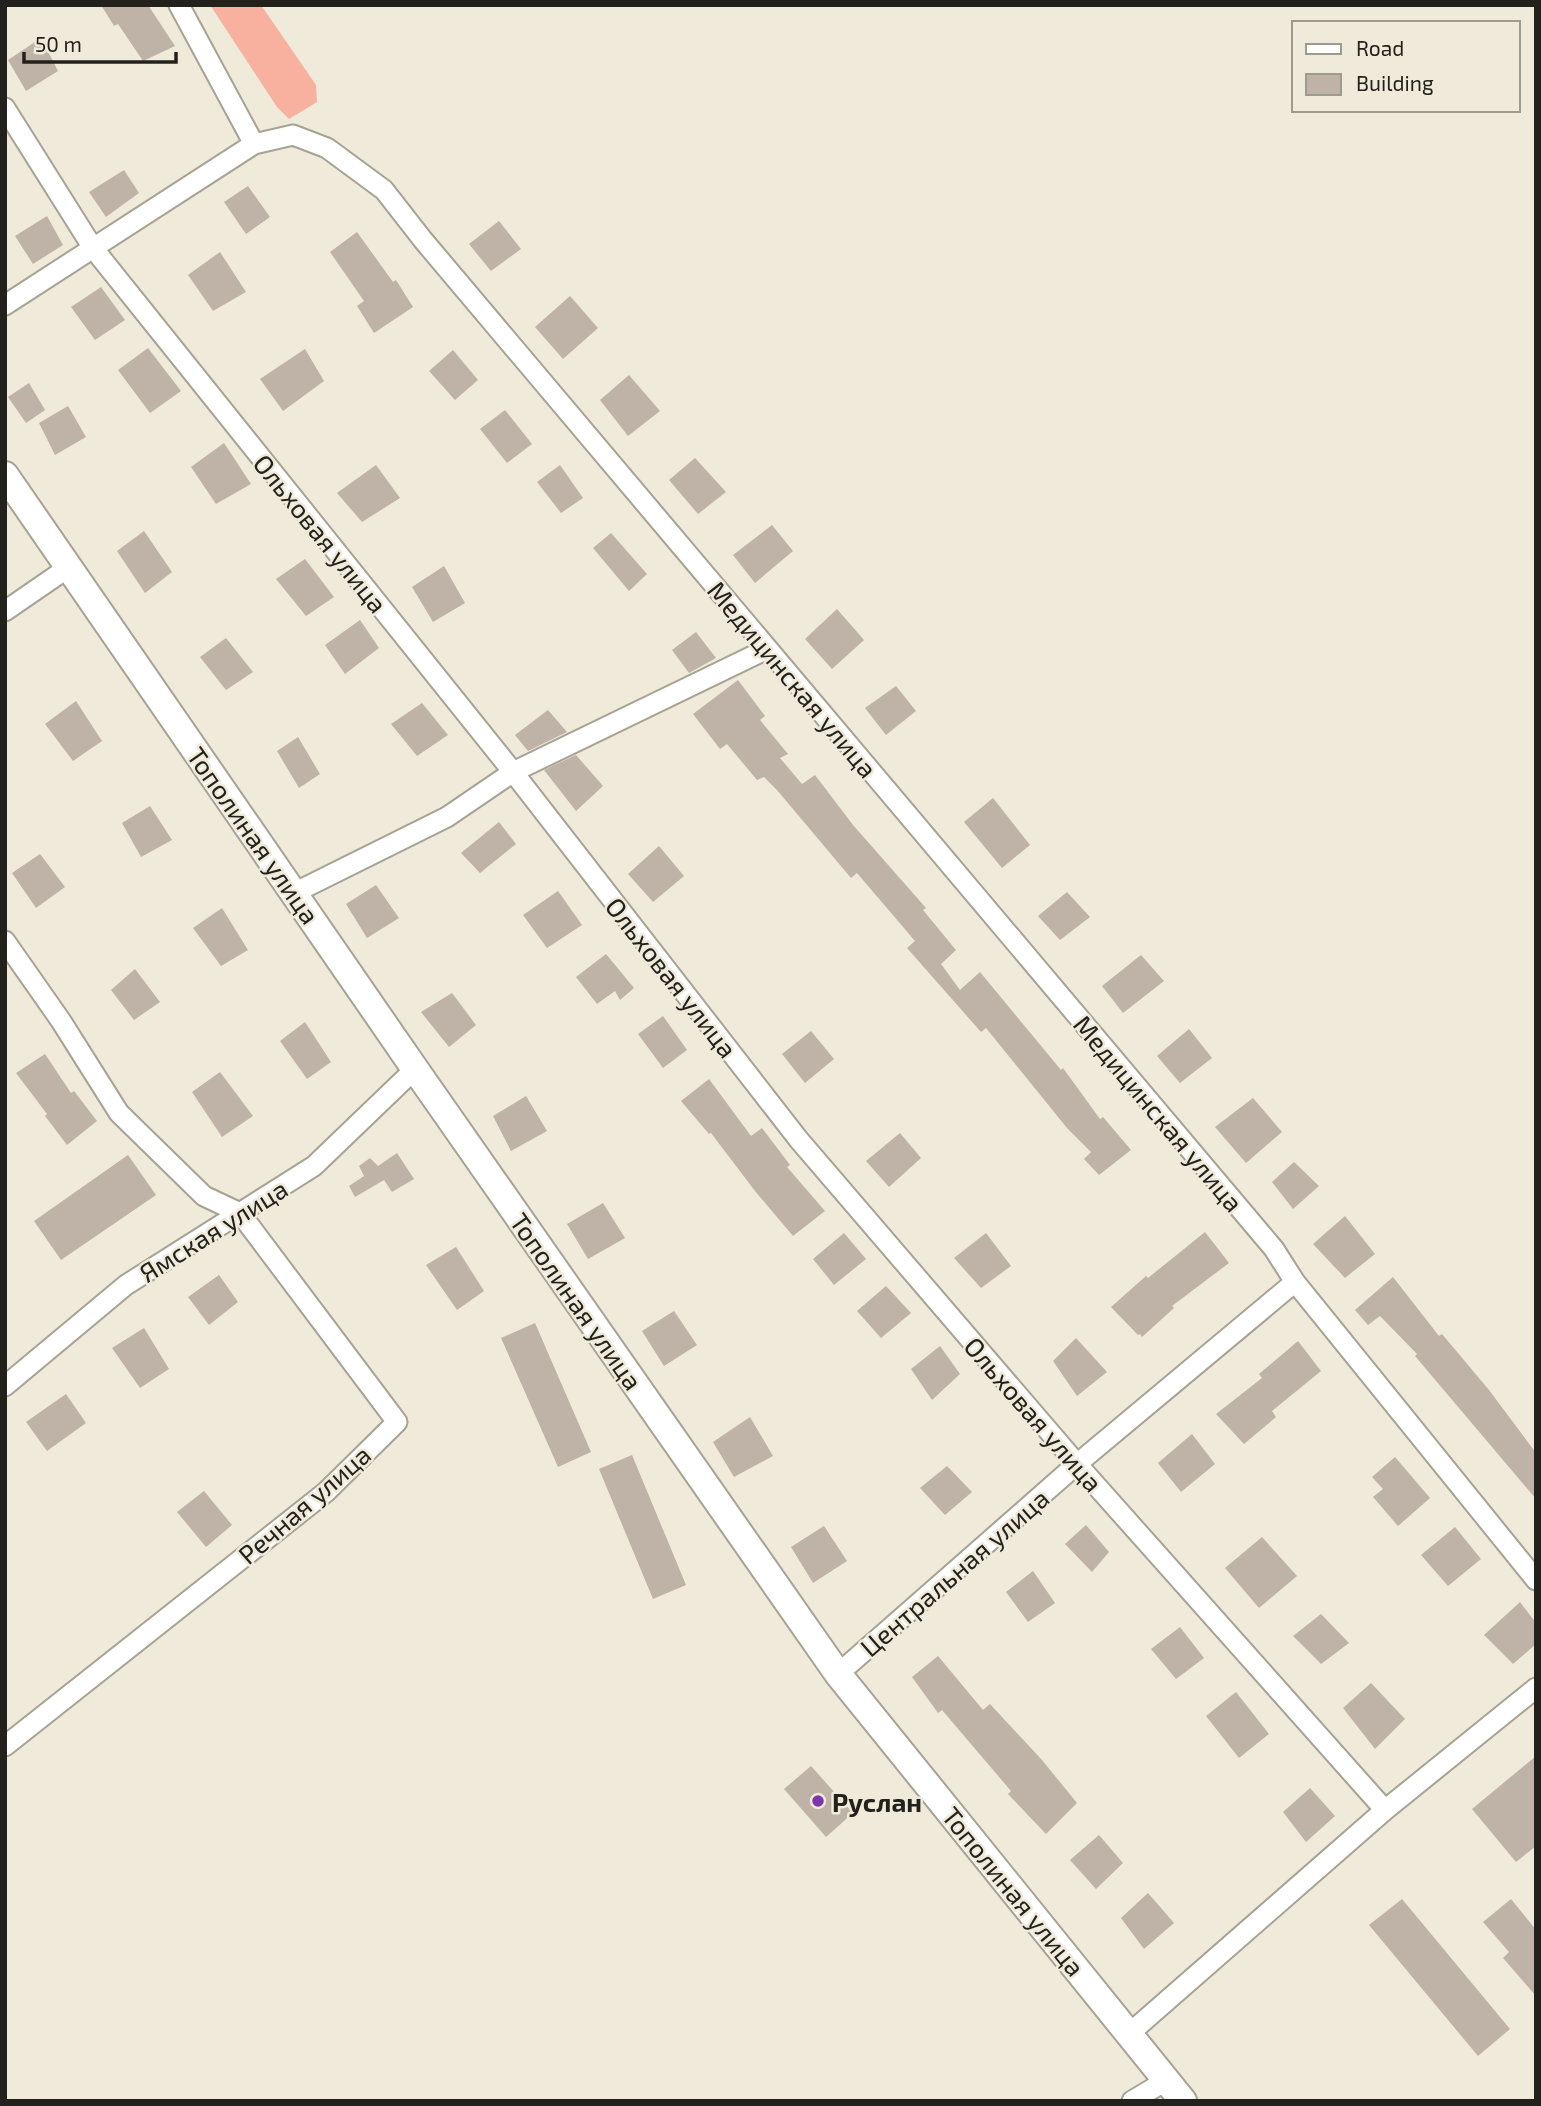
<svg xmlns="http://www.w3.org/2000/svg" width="1541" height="2106" font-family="'Exo 2',sans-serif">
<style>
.green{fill:#f8b19f}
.building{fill:#bfb2a7}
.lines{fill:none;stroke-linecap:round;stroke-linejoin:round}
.street-casing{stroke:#a7a293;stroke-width:23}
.secondary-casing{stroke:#a7a293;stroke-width:30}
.street{stroke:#fff;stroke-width:19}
.secondary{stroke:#fff;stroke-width:26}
.poi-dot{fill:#7c36aa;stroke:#efeada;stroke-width:2.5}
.labels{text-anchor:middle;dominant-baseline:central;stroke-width:5;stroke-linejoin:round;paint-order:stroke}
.street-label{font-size:26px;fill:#23211b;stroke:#efeada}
.poi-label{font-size:26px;font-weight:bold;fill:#23211b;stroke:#efeada;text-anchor:start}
</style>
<rect width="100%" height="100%" fill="#efeada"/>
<path class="green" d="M210,5H261L316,85L317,102L289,119L277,107Z"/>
<path class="building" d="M101,5H148L175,46L143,61L118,24L114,26Z
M41,38L58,71L26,91L8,60Z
M124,170L139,193L106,217L89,192Z
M248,186L270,217L246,234L224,202Z
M47,216L63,245L33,264L15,236Z
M499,221L521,249L491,271L469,244Z
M357,232L393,282L396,280L413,307L374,333L357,306L364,301L330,252Z
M220,252L246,292L213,311L188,275Z
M101,287L125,320L95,340L71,307Z
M570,296L598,328L563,359L535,327Z
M148,348L181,391L150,413L118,370Z
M305,349L324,381L283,411L260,379Z
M453,350L478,380L455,400L429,371Z
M629,375L660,411L628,436L600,400Z
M29,383L45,410L26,423L8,397Z
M68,406L86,437L55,455L39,423Z
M505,410L532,444L507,463L480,429Z
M224,443L251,484L216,504L191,467Z
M695,458L726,492L698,514L669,480Z
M376,465L400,498L362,522L337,493Z
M560,465L583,498L561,513L537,482Z
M772,525L793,551L755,583L733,555Z
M144,531L172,572L145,593L117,551Z
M611,533L647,574L629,591L593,548Z
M305,559L334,597L306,616L276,579Z
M444,566L465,603L433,622L412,587Z
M837,609L864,640L832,669L805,639Z
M360,620L379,648L345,674L325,645Z
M696,632L716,658L689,673L672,650Z
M226,638L253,672L226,690L200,657Z
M738,680L765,716L760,720L788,754L780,758L802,784L815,775L853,825L926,908L923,910L956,950L941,964L960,990L980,972L1061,1070L1063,1068L1100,1119L1103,1117L1131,1150L1099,1175L1084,1159L1091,1152L1067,1128L986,1028L981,1032L907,948L915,941L857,873L851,878L777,790L764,777L757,780L727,744L720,749L693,714Z
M896,686L916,711L886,735L865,708Z
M76,701L102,741L73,761L45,724Z
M422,703L448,735L417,756L391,724Z
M548,710L567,732L528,751L515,735Z
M298,737L320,774L299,788L277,751Z
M576,755L603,786L576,811L544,770Z
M993,798L1030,845L1002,868L964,822Z
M150,806L172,840L141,857L122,823Z
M499,822L516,844L480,873L461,853Z
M659,846L684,876L653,902L628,874Z
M40,854L65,887L36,908L12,873Z
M376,885L399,918L367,938L346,904Z
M558,891L582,925L547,948L523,915Z
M1067,892L1090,917L1060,940L1038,916Z
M222,908L248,950L221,966L193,928Z
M606,954L634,988L620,1000L615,991L597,1004L576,977Z
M1141,955L1164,981L1123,1013L1102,986Z
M135,969L160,1002L134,1020L111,990Z
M452,993L476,1025L449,1047L421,1012Z
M663,1016L687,1050L663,1068L638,1034Z
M305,1022L331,1062L307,1079L280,1041Z
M1189,1029L1212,1058L1180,1083L1157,1056Z
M811,1031L834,1059L805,1083L782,1054Z
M45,1054L71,1093L74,1091L97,1121L67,1145L45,1116L47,1114L16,1073Z
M220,1072L253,1116L222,1137L192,1092Z
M709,1079L751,1136L762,1128L790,1165L787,1167L825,1211L793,1236L755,1191L711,1133L709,1134L681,1101Z
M526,1096L547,1131L511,1151L493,1116Z
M1253,1098L1282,1132L1246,1163L1215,1127Z
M900,1133L921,1158L889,1187L866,1161Z
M397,1153L414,1179L392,1192L384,1180L355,1197L349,1186L364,1176L359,1166L370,1158L378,1166Z
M128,1155L156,1195L61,1260L34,1221Z
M1294,1162L1319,1186L1293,1209L1272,1182Z
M603,1203L625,1238L588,1259L567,1224Z
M1345,1216L1375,1254L1345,1278L1313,1244Z
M1205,1232L1229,1263L1172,1306L1174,1308L1142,1337L1140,1334L1138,1335L1111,1307L1146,1276L1148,1278Z
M844,1233L866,1259L834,1285L813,1259Z
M986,1233L1011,1266L981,1288L954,1258Z
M456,1247L484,1291L457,1310L426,1265Z
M219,1275L238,1302L209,1325L188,1297Z
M1393,1277L1439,1336L1442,1334L1489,1390L1536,1453V1499L1415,1356L1417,1354L1380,1316L1368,1325L1355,1310Z
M886,1286L911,1313L881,1338L857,1311Z
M674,1311L697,1345L664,1366L642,1331Z
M535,1323L591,1452L558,1467L501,1338Z
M144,1328L169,1369L140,1388L112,1348Z
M1076,1338L1107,1372L1077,1396L1053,1361Z
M1298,1341L1321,1371L1272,1411L1276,1417L1244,1444L1216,1414L1262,1378L1259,1374Z
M940,1346L960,1374L932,1400L911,1369Z
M66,1394L86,1423L47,1451L26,1422Z
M750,1417L773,1456L734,1477L713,1442Z
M1192,1434L1215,1464L1181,1492L1158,1463Z
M632,1455L686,1585L653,1599L599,1469Z
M1395,1457L1430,1498L1398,1526L1373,1497L1383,1489L1372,1477Z
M947,1466L972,1492L945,1515L920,1488Z
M204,1491L232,1525L206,1547L177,1512Z
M1086,1525L1109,1552L1092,1572L1065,1544Z
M824,1526L847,1561L813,1583L791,1547Z
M1455,1527L1481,1559L1448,1586L1421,1555Z
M1262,1537L1297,1576L1259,1608L1225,1568Z
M1033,1571L1055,1603L1028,1622L1006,1592Z
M1520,1602L1536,1623V1644L1513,1664L1484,1635Z
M1321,1614L1349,1643L1321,1664L1293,1636Z
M1180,1627L1204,1658L1176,1679L1151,1649Z
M938,1656L983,1710L990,1704L1042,1760L1077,1803L1046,1834L1008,1794L1011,1791L942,1710L938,1713L912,1677Z
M1371,1683L1405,1719L1375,1749L1343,1708Z
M1236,1692L1269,1734L1239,1758L1206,1716Z
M1536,1756V1846L1516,1862L1472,1809Z
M811,1766L853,1813L826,1837L784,1789Z
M1310,1788L1335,1816L1306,1842L1283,1812Z
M1099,1835L1123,1863L1096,1889L1070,1860Z
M1148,1893L1174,1923L1144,1949L1121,1918Z
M1402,1899L1510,2029L1478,2056L1369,1925Z
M1511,1899L1536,1930V1996L1503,1958L1509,1952L1483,1922Z"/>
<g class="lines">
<g class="street-casing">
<path id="street" d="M179,5L254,144
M5,108L93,248L513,772L799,1140L1077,1464L1385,1810
M5,305L254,144L293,135L327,148L384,190L423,240L1274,1249L1295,1282L1536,1580
M5,611L69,567
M294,893L447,817L513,772L767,649
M5,941L61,1021L119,1113L204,1196L240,1213L397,1422L326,1492L5,1746
M5,1386L126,1285L314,1166L415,1069
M838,1674L1077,1464L1295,1282
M1130,2033L1385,1810L1536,1688
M1132,2101L1167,2080"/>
</g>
<g class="secondary-casing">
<path id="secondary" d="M5,475L415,1069L838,1674L1183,2101"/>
</g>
<use href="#street" class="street"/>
<use href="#secondary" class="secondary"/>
</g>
<circle class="poi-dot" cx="818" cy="1801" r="7"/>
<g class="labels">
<g class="street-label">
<text transform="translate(321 533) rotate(51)">Ольховая улица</text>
<text transform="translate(793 679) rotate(50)">Медицинская улица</text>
<text transform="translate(254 835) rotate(55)">Тополиная улица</text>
<text transform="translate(672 977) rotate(52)">Ольховая улица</text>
<text transform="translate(1159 1113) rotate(50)">Медицинская улица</text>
<text transform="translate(213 1230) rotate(-32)">Ямская улица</text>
<text transform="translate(577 1301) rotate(55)">Тополиная улица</text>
<text transform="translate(1034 1414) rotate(49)">Ольховая улица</text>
<text transform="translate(304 1504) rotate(-41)">Речная улица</text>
<text transform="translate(954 1572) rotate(-41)">Центральная улица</text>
<text transform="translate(1014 1891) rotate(51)">Тополиная улица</text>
</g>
<g class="poi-label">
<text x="832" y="1801">Руслан</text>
</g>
</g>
<rect width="1541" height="2106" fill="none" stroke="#23211b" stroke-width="14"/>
<rect x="1292" y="21" width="228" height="91" fill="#efeada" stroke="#9d9a8e" stroke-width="2"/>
<rect x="1306" y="44" width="35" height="10" fill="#ffffff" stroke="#9d9a8e" stroke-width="2"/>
<text x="1356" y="56" font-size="21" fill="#23211b">Road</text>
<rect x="1306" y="74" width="35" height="21" fill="#bfb2a7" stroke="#9d9a8e" stroke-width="2"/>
<text x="1356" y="91" font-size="21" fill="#23211b">Building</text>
<path d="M24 52v10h152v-10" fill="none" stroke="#23211b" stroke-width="3.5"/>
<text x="35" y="52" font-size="21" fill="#23211b" stroke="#efeada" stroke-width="5" paint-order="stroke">50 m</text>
</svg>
